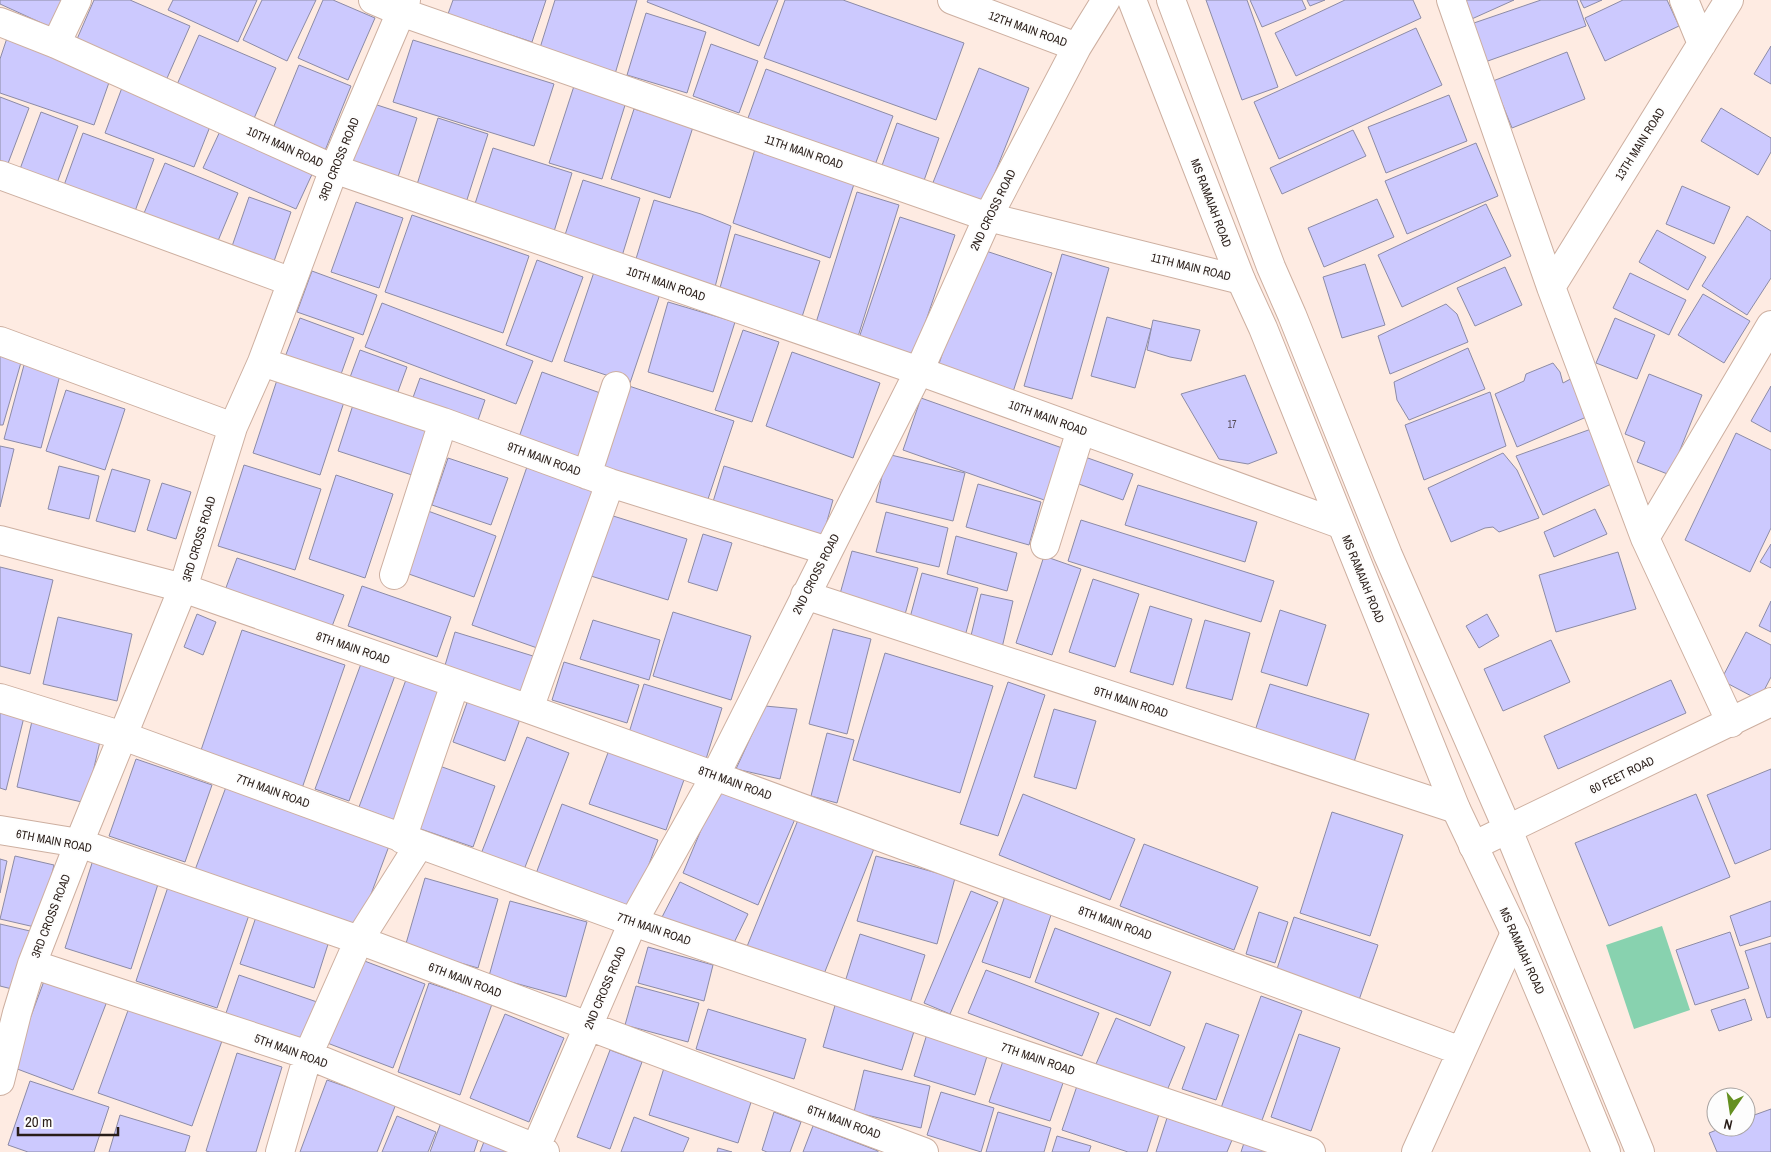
<svg xmlns="http://www.w3.org/2000/svg" width="1771" height="1152" font-family="'Archivo Narrow',sans-serif">
<style>
.green{fill:#88d2af}
.building{fill:#ccc9fe;stroke:#8c8ba6}
.lines{fill:none;stroke-linecap:round;stroke-linejoin:round}
.street-casing{stroke:#cdafa0;stroke-width:30}
.secondary-casing{stroke:#cdafa0;stroke-width:30}
.street{stroke:#fff;stroke-width:28}
.secondary{stroke:#fff;stroke-width:28}
.labels{text-anchor:middle;dominant-baseline:central;stroke-width:4;stroke-linejoin:round;paint-order:stroke}
.number-label{font-size:10px;fill:#524852}
.street-label{font-size:12px;fill:#291d18;stroke:#fdfdfd}
</style>
<rect width="100%" height="100%" fill="#feebe2"/>
<path class="green" d="M1662,926L1690,1010L1634,1029L1606,945Z"/>
<path class="building" d="M0,0H74L59,31L0,4Z
M94,0H130L190,26L164,85L74,46Z
M173,0H257L238,42L168,10Z
M262,0H316L287,61L243,40Z
M323,0H333L375,18L348,80L298,58Z
M453,0H546L532,42L448,14Z
M555,0H637L615,74L539,51Z
M648,0H778L759,46L647,2Z
M785,0H843L964,43L936,120L764,58Z
M1206,0H1247L1278,87L1242,100Z
M1250,0H1302L1306,9L1262,27Z
M1307,0H1325L1310,6Z
M1345,0H1413L1421,18L1296,76L1275,33Z
M1457,0H1514L1465,22Z
M1541,0H1577L1586,26L1485,62L1471,24Z
M1580,0H1602L1584,8Z
M1623,0H1667L1679,26L1605,61L1585,18Z
M646,13L706,32L687,93L627,75Z
M1416,28L1442,85L1279,159L1254,102Z
M199,35L276,68L252,123L175,89Z
M7,38L112,74L94,125L0,93V59Z
M413,40L554,84L534,146L393,102Z
M711,44L758,61L739,113L693,96Z
M1771,46V84L1754,74Z
M1567,52L1585,99L1512,128L1493,81Z
M299,65L351,86L324,153L272,131Z
M979,68L1029,88L980,210L930,190Z
M766,69L893,116L875,165L748,118Z
M123,85L213,119L194,167L105,133Z
M574,86L626,102L602,179L549,163Z
M1449,95L1467,141L1386,173L1368,127Z
M0,97L29,108L7,166L0,164Z
M371,103L417,118L398,177L352,163Z
M1721,108L1771,138V152L1758,175L1701,141Z
M634,109L693,127L670,198L611,179Z
M41,112L78,126L57,183L20,169Z
M438,118L488,134L464,209L414,194Z
M897,123L939,138L921,189L879,174Z
M221,129L314,170L296,209L203,168Z
M1353,130L1366,156L1282,194L1270,168Z
M83,133L154,159L134,214L63,188Z
M1476,143L1498,196L1407,234L1385,181Z
M493,148L572,173L552,238L472,213Z
M755,149L855,181L830,258L733,223Z
M165,163L238,193L215,248L142,218Z
M583,180L640,198L622,256L564,238Z
M1682,186L1730,207L1714,244L1666,224Z
M857,192L899,205L856,343L814,329Z
M249,197L291,212L271,270L229,255Z
M1377,199L1394,237L1324,267L1308,228Z
M654,200L701,214L731,226L715,287L635,262Z
M356,202L403,218L379,288L331,272Z
M1486,204L1511,256L1402,307L1378,255Z
M412,215L529,256L503,333L385,292Z
M1747,216L1771,231V278L1747,315L1702,286Z
M900,217L955,235L914,356L859,338Z
M1657,230L1706,257L1688,290L1639,262Z
M735,234L820,261L801,320L718,295Z
M977,248L1052,273L1011,398L936,373Z
M1062,254L1109,268L1072,399L1024,386Z
M537,260L583,277L552,362L506,345Z
M1365,264L1385,325L1342,338L1323,277Z
M1505,267L1522,305L1475,326L1457,288Z
M312,271L377,295L363,335L297,312Z
M594,272L660,294L630,383L564,361Z
M1630,273L1686,300L1669,335L1613,308Z
M1703,294L1750,321L1724,363L1678,335Z
M668,302L735,322L713,392L648,372Z
M382,303L533,361L516,404L365,347Z
M1446,304L1457,314L1468,342L1390,374L1378,336Z
M1107,317L1151,329L1135,388L1091,376Z
M300,318L354,338L340,377L285,357Z
M1615,318L1655,335L1637,379L1596,363Z
M1153,320L1200,330L1191,361L1170,357L1147,350Z
M743,330L779,342L752,422L715,410Z
M1468,348L1485,389L1409,420L1397,400L1394,382Z
M360,350L407,367L396,397L349,380Z
M792,352L880,383L853,458L766,426Z
M0,353L22,359L3,425H0Z
M1553,363L1560,372L1563,383L1578,375L1591,415L1517,447L1495,394L1524,381L1526,374Z
M24,365L60,375L41,448L4,439Z
M542,372L603,394L579,461L518,440Z
M1649,374L1702,395L1670,475L1637,462L1645,442L1625,434Z
M1245,375L1277,453L1248,464L1219,459L1181,394Z
M420,378L485,400L476,426L411,403Z
M277,380L344,402L320,475L253,453Z
M626,385L734,421L707,502L599,466Z
M1771,386V432L1751,421Z
M66,390L125,409L105,470L46,451Z
M1490,392L1506,446L1424,480L1405,425Z
M921,398L1065,449L1047,501L903,450Z
M353,405L427,429L412,475L338,451Z
M1594,428L1618,481L1543,515L1516,456Z
M1736,433L1771,450V528L1750,572L1685,540Z
M0,446L14,449L0,507Z
M1503,453L1517,470L1539,518L1499,532L1493,527L1485,528L1451,542L1428,488Z
M887,454L965,473L953,521L876,502Z
M1085,457L1133,474L1123,500L1076,483Z
M448,458L508,478L491,525L432,505Z
M529,461L597,484L540,649L472,625Z
M244,465L321,489L295,570L218,546Z
M59,466L99,476L89,519L48,509Z
M724,466L833,500L822,539L712,505Z
M112,469L150,480L135,532L96,521Z
M336,475L393,494L365,578L309,559Z
M162,483L191,492L176,539L147,530Z
M978,484L1041,502L1029,545L966,527Z
M1138,485L1257,522L1245,562L1125,525Z
M1595,509L1607,534L1554,557L1544,532Z
M428,511L496,536L474,597L406,573Z
M886,512L948,528L939,567L876,552Z
M610,515L687,539L668,600L591,576Z
M1081,520L1274,581L1261,622L1068,561Z
M703,534L732,543L717,591L688,582Z
M956,536L1017,553L1007,591L947,574Z
M1771,544V568L1760,562Z
M852,551L918,568L904,618L838,601Z
M1618,552L1636,609L1556,632L1539,575Z
M1044,556L1081,569L1052,655L1016,643Z
M237,558L344,595L331,629L224,593Z
M0,567L53,580L30,674L0,666Z
M922,573L978,588L964,640L908,625Z
M1093,579L1139,594L1115,667L1069,652Z
M362,586L451,617L437,657L348,626Z
M981,594L1013,601L1001,652L969,644Z
M1771,601V632L1759,626Z
M1150,606L1192,619L1173,685L1130,672Z
M1280,610L1326,625L1307,686L1261,672Z
M673,612L751,636L731,700L653,676Z
M197,614L216,622L203,655L184,647Z
M1487,614L1499,636L1479,648L1466,626Z
M58,617L132,634L117,701L43,684Z
M593,620L660,640L649,680L580,659Z
M1205,620L1250,633L1232,700L1186,688Z
M833,629L871,639L847,734L809,724Z
M242,630L345,665L300,794L198,759Z
M455,632L533,656L521,696L443,672Z
M1746,632L1771,645V677L1759,700L1721,680Z
M1551,640L1570,682L1503,711L1484,669Z
M885,653L993,686L960,793L853,760Z
M362,661L396,673L349,801L315,789Z
M564,662L639,685L627,723L552,700Z
M407,677L444,691L397,821L359,807Z
M1671,680L1686,713L1558,769L1544,736Z
M1008,682L1045,695L998,836L960,824Z
M644,684L722,708L706,759L628,736Z
M1270,684L1369,714L1354,762L1255,731Z
M468,700L520,719L505,761L453,742Z
M0,703L26,709L6,790L0,788Z
M765,706L797,709L780,779L736,769Z
M1054,709L1096,721L1076,789L1034,777Z
M32,721L101,737L86,803L17,787Z
M827,733L854,740L837,803L811,796Z
M527,737L569,753L522,875L479,859Z
M609,750L685,777L666,830L589,804Z
M136,759L212,785L185,862L109,836Z
M434,764L495,786L473,847L412,826Z
M1771,769V849L1735,864L1707,795Z
M226,787L389,846L358,929L195,870Z
M719,787L795,819L758,905L683,873Z
M1023,794L1135,839L1110,900L999,855Z
M1696,794L1730,877L1609,926L1575,843Z
M562,804L658,840L630,915L534,879Z
M1332,812L1403,835L1370,936L1300,913Z
M800,815L875,846L822,979L746,949Z
M1144,844L1258,887L1234,950L1120,906Z
M15,856L54,865L39,928L0,919Z
M876,856L955,878L937,944L857,921Z
M0,859L7,861L0,893Z
M93,860L159,881L131,969L65,948Z
M425,878L498,899L478,968L405,947Z
M680,882L748,914L729,953L660,921Z
M169,884L250,912L217,1008L136,981Z
M1007,890L1054,906L1030,978L982,962Z
M971,891L998,902L950,1014L924,1003Z
M510,901L587,922L566,997L489,976Z
M1771,901V936L1740,946L1730,916Z
M1259,912L1288,922L1275,963L1246,954Z
M257,914L330,938L314,988L240,964Z
M1294,917L1378,945L1359,1000L1276,972Z
M0,924L30,931L16,990L0,986Z
M1055,928L1171,972L1150,1026L1035,982Z
M1730,932L1749,988L1695,1005L1676,950Z
M860,934L925,955L910,1003L845,982Z
M1771,943V1017L1767,1018L1745,951Z
M648,947L713,965L704,1001L638,983Z
M354,957L425,984L393,1068L322,1041Z
M986,970L1099,1013L1082,1056L968,1013Z
M47,973L109,996L73,1090L12,1067Z
M239,975L317,1002L302,1046L224,1019Z
M429,983L492,1004L460,1095L398,1072Z
M636,986L699,1003L688,1042L625,1025Z
M1261,996L1302,1011L1261,1123L1221,1108Z
M1745,999L1752,1020L1719,1031L1711,1010Z
M836,1002L916,1025L902,1070L823,1047Z
M130,1005L223,1038L192,1126L98,1093Z
M708,1009L806,1039L794,1079L696,1049Z
M505,1014L564,1038L529,1122L470,1098Z
M1116,1018L1185,1047L1166,1093L1096,1064Z
M1206,1023L1239,1035L1216,1100L1182,1089Z
M927,1034L988,1053L975,1095L914,1076Z
M1299,1034L1340,1048L1311,1131L1271,1117Z
M610,1050L642,1062L610,1149L577,1137Z
M237,1053L282,1067L256,1152H210L206,1151Z
M1003,1061L1064,1080L1050,1121L989,1102Z
M664,1068L753,1096L738,1143L649,1115Z
M864,1070L930,1086L921,1128L854,1112Z
M327,1080L396,1104L377,1152H300Z
M1079,1080L1161,1108L1147,1152H1128L1062,1130Z
M30,1081L109,1107L94,1152H28L8,1145Z
M941,1092L994,1108L981,1152L927,1135Z
M1771,1109V1152H1717L1709,1133L1724,1127H1746V1118Z
M774,1112L801,1122L790,1152H767L762,1150Z
M998,1112L1051,1128L1044,1152H986Z
M120,1115L190,1136L185,1152H109Z
M397,1116L436,1132L428,1152H382Z
M634,1117L689,1138L683,1152H621Z
M1167,1118L1232,1140L1227,1152H1156Z
M442,1120L480,1134L474,1152H430Z
M813,1126L878,1151V1152H803Z
M487,1134L515,1152H480Z
M1057,1136L1091,1146L1089,1152H1052Z
M1245,1140L1279,1152H1241Z
M718,1148L732,1152H717Z"/>
<g class="lines">
<g class="street-casing">
<path id="street" d="M373,0L401,12L988,217L1241,280
M952,0L1077,47
M1451,0L1551,287L1645,538L1731,723
M1684,0L1702,44
M0,22L56,44L334,169L919,371L1340,524
M56,44L77,0
M0,175L292,282
M1551,287L1729,0
M0,341L233,427
M262,362L443,422L610,483L828,551
M587,475L616,386
M1645,538L1771,325
M0,540L183,588L529,709L715,776L1461,1051
M1045,545L1081,430
M394,575L443,422
M805,595L1456,809
M0,698L123,736L633,922L1311,1152
M529,709L610,483
M0,830L79,843L359,940L924,1152
M402,839L455,684
M1473,846L1771,702
M32,964L308,1055L545,1152
M0,1081L17,1013L32,964L79,843L183,588L233,427L262,362L334,169L406,0
M280,1152L308,1055L359,940L419,845
M534,1152L633,922L715,776L919,371L988,217L1077,47L1106,0
M1416,1152L1515,933"/>
</g>
<g class="secondary-casing">
<path id="secondary" d="M1132,0L1241,280L1263,328L1456,809L1515,933L1555,1028L1606,1152
M1171,0L1271,267L1292,315L1388,555L1508,830L1640,1152"/>
</g>
<use href="#street" class="street"/>
<use href="#secondary" class="secondary"/>
</g>
<g class="labels">
<g class="number-label">
<text x="1232" y="424">17</text>
</g>
<g class="street-label">
<text transform="translate(1028 29) rotate(20)">12TH MAIN ROAD</text>
<text transform="translate(1640 144) rotate(-58)">13TH MAIN ROAD</text>
<text transform="translate(285 147) rotate(24)">10TH MAIN ROAD</text>
<text transform="translate(804 152) rotate(19)">11TH MAIN ROAD</text>
<text transform="translate(339 159) rotate(-68)">3RD CROSS ROAD</text>
<text transform="translate(1211 203) rotate(69)">MS RAMAIAH ROAD</text>
<text transform="translate(993 210) rotate(-64)">2ND CROSS ROAD</text>
<text transform="translate(1191 267) rotate(14)">11TH MAIN ROAD</text>
<text transform="translate(666 284) rotate(19)">10TH MAIN ROAD</text>
<text transform="translate(1048 418) rotate(20)">10TH MAIN ROAD</text>
<text transform="translate(544 459) rotate(20)">9TH MAIN ROAD</text>
<text transform="translate(199 539) rotate(-73)">3RD CROSS ROAD</text>
<text transform="translate(816 574) rotate(-63)">2ND CROSS ROAD</text>
<text transform="translate(1363 579) rotate(68)">MS RAMAIAH ROAD</text>
<text transform="translate(353 648) rotate(19)">8TH MAIN ROAD</text>
<text transform="translate(1131 702) rotate(18)">9TH MAIN ROAD</text>
<text transform="translate(1622 775) rotate(-26)">60 FEET ROAD</text>
<text transform="translate(735 783) rotate(20)">8TH MAIN ROAD</text>
<text transform="translate(273 791) rotate(20)">7TH MAIN ROAD</text>
<text transform="translate(54 841) rotate(11)">6TH MAIN ROAD</text>
<text transform="translate(51 916) rotate(-69)">3RD CROSS ROAD</text>
<text transform="translate(1115 923) rotate(20)">8TH MAIN ROAD</text>
<text transform="translate(654 929) rotate(19)">7TH MAIN ROAD</text>
<text transform="translate(1522 951) rotate(66)">MS RAMAIAH ROAD</text>
<text transform="translate(465 980) rotate(21)">6TH MAIN ROAD</text>
<text transform="translate(605 988) rotate(-67)">2ND CROSS ROAD</text>
<text transform="translate(291 1051) rotate(20)">5TH MAIN ROAD</text>
<text transform="translate(1038 1059) rotate(19)">7TH MAIN ROAD</text>
<text transform="translate(844 1122) rotate(20)">6TH MAIN ROAD</text>
</g>
</g>
<g transform="translate(1731 1112) rotate(193)"><circle r="24" fill="#fdfdfd" stroke="#a8a3a1"/>
<path d="M0-4L9 19L0 12L-9 19Z" fill="#648f20"/>
<text y="-8" font-size="14" font-weight="bold" text-anchor="middle" fill="#291d18">N</text>
</g>
<path d="M18 1127v8h100v-8" fill="none" stroke="#291d18" stroke-width="2.5"/>
<text x="25" y="1127" font-size="15" fill="#291d18" stroke="#fdfdfd" stroke-width="4" paint-order="stroke">20 m</text>
</svg>
